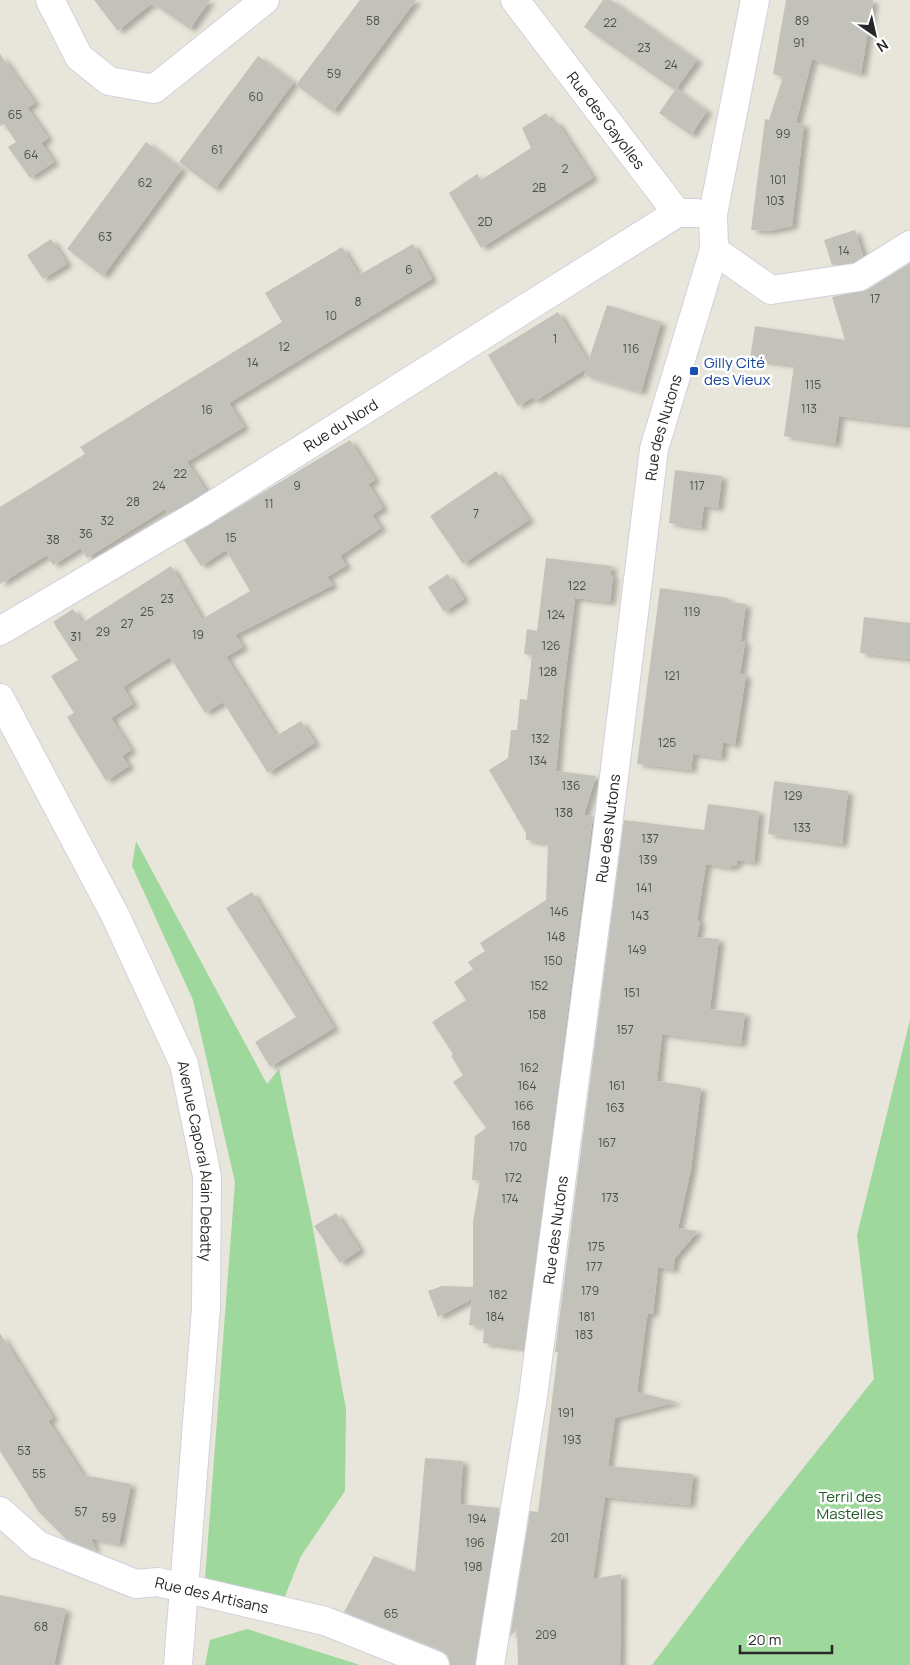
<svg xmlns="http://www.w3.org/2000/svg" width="910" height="1665" font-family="Manrope,sans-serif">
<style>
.green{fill:#9fd89c}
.building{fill:#c3c2ba;filter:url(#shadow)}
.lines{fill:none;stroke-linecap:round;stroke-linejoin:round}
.street-casing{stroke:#d1d0de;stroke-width:30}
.secondary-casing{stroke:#d1d0de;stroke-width:30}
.street{stroke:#fff;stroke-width:28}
.secondary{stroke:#fff;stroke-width:28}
.transit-dot{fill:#1a4fb4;stroke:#fff;stroke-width:2}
.labels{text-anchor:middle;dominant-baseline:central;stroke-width:5;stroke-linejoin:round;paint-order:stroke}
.number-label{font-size:12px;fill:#4e4e4c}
.street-label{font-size:15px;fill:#272727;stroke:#fff}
.transit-label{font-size:15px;fill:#164399;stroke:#fff;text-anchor:start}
.park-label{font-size:15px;fill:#215a26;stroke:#fff}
</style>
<defs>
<filter id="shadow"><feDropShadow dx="5.5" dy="3" stdDeviation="2.5" flood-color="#0004"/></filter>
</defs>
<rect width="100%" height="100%" fill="#e8e6da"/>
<path class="green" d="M136,841L267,1084L279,1069L311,1218L346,1409L345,1491L301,1556L279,1611L204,1592L235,1182L193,1000L132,866Z
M910,1020V1665H652L746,1540L874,1379L857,1235Z
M247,1629L360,1665H205L210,1640Z"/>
<path class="building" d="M94,0H210L190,29L152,3L118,31Z
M360,0H416L333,112L296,85Z
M603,0H611L697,60L676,89L707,111L691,135L659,113L675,90L584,27Z
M786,0H873L861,74L812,59L796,123L804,124L792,226L769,231L751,230L765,119L769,120L783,77L773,74Z
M0,54L35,103L27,108L48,138L41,143L54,162L30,178L8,147L16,142L4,124L0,126Z
M258,56L294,82L215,189L179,162Z
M546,113L552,123L556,121L593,178L481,248L449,193L477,174L481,180L531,148L522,128Z
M146,142L182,169L103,276L67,249Z
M855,230L863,256L853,262L832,265L824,240Z
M51,239L67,264L43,279L27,255Z
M413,244L432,279L229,403L244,427L187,462L206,491L168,514L165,509L87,558L81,548L53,565L47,555L0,584V507L85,454L80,447L282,322L265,293L342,247L359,275Z
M910,263V425L839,416L835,444L784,436L794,365L750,359L755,326L845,340L832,297L867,290Z
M607,305L661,322L641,392L584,375L586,369L535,401L533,397L518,406L488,355L558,312L588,362Z
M350,440L375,480L368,484L383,508L372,515L381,528L340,556L346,566L327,577L333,585L235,635L243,647L226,657L276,736L301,721L315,743L268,773L223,702L205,713L170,657L123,687L133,704L111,718L131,750L122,756L129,766L106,781L67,717L74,713L51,676L78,660L53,622L73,609L82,623L171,566L202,619L250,591L226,550L201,566L184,540Z
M675,470L722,476L718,508L704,506L701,528L669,523Z
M496,471L529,520L463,564L430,516Z
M546,558L612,566L610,575L613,576L610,602L575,598L564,687L556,771L596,776L584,815L593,816L524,1348L483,1343L484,1327L469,1325L472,1299L438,1317L428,1291L442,1286L473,1287V1222L480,1181L472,1180L475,1136L486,1128L453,1082L463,1075L451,1056L453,1054L432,1022L466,1000L454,982L473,969L468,962L485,951L480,943L546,900L548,843L526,840V833L489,770L508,758L511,730H517L520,699L527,700L532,655L524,654L527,629L537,631Z
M448,574L464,599L444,612L428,587Z
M660,588L728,598V602L746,604L741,641L745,642L740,674L746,675L735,745L723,742L721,758L693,754L691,770L637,764Z
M864,617L910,623V659L860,653Z
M774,781L848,791L842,844L768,834Z
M708,804L759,811L754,862L737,860L736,866H731V868L706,864L697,921H700L697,937L719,939L710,1009L745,1013L741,1044L662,1034L657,1081L701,1088L691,1169L678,1228L698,1231L675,1258L673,1270L658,1267L653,1314L648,1313L646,1324L637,1392L677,1402L615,1418L608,1466L693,1474L690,1505L605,1497L593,1579L621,1574L620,1665H518L517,1630L510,1636L530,1511L538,1512L558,1352H555L624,820L704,830Z
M252,892L334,1028L270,1067L255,1042L296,1017L226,908Z
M336,1213L360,1250L340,1263L314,1226Z
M0,1333L53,1418L48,1421L83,1475L131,1484L119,1544L91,1538L96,1551L67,1540L38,1511L0,1451Z
M425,1458L463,1461L460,1504L499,1508L475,1665H450L448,1656L441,1650L344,1612L374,1556L415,1572Z
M0,1595L66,1609L54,1665H0Z"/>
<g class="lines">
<g class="street-casing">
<g id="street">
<path d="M50,0L79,57L109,81L154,89L265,0"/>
<path id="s1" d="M515,0L677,213H696"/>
<path d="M714,250L771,290L859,277L910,245"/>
<path id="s2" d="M0,631L202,512L677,213"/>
<path id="s3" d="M0,1511L38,1545L136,1584L158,1582L325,1621L435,1665"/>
<path id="s4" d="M490,1665L533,1396L606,842L654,449L714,250L713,214L755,0"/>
</g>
</g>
<g class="secondary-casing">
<g id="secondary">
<path id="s5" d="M0,698L115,915L184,1064L207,1176L206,1308L178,1665"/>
</g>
</g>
<use href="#street" class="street"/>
<use href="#secondary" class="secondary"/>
</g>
<rect class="transit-dot" x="689" y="366" width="10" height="10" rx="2.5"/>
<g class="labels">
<g class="number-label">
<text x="373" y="20">58</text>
<text x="802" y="20">89</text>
<text x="610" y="22">22</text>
<text x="799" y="42">91</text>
<text x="644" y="47">23</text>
<text x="671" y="64">24</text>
<text x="334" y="73">59</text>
<text x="256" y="96">60</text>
<text x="15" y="114">65</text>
<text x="783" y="133">99</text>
<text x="217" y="149">61</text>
<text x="31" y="154">64</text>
<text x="565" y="168">2</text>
<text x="778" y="179">101</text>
<text x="145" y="182">62</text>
<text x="539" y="187">2B</text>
<text x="775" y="200">103</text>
<text x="485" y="221">2D</text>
<text x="105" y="236">63</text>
<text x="844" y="250">14</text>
<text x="409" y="269">6</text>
<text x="875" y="298">17</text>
<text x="358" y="301">8</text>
<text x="331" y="315">10</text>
<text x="555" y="338">1</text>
<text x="284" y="346">12</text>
<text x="631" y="348">116</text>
<text x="253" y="362">14</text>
<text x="813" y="384">115</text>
<text x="809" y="408">113</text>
<text x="207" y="409">16</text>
<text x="180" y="473">22</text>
<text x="159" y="485">24</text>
<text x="297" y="485">9</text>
<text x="697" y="485">117</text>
<text x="133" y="501">28</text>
<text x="269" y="503">11</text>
<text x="476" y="513">7</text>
<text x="107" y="520">32</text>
<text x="86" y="533">36</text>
<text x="231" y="537">15</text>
<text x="53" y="539">38</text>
<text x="577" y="585">122</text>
<text x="167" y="598">23</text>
<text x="147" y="611">25</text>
<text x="692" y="611">119</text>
<text x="556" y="614">124</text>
<text x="127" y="623">27</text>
<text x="103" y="631">29</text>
<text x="198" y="634">19</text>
<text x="76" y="636">31</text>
<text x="551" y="645">126</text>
<text x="548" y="671">128</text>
<text x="672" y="675">121</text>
<text x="540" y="738">132</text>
<text x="667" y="742">125</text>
<text x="538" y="760">134</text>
<text x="571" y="785">136</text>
<text x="793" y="795">129</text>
<text x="564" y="812">138</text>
<text x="802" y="827">133</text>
<text x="650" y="838">137</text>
<text x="648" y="859">139</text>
<text x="644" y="887">141</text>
<text x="559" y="911">146</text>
<text x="640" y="915">143</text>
<text x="556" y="936">148</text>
<text x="637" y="949">149</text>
<text x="553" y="960">150</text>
<text x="539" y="985">152</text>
<text x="632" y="992">151</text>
<text x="537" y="1014">158</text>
<text x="625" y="1029">157</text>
<text x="529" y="1067">162</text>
<text x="527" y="1085">164</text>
<text x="617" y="1085">161</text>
<text x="524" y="1105">166</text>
<text x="615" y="1107">163</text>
<text x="521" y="1125">168</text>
<text x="607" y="1142">167</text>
<text x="518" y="1146">170</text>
<text x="513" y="1177">172</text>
<text x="610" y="1197">173</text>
<text x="510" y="1198">174</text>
<text x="596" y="1246">175</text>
<text x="594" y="1266">177</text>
<text x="590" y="1290">179</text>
<text x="498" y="1294">182</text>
<text x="495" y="1316">184</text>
<text x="587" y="1316">181</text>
<text x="584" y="1334">183</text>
<text x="566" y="1412">191</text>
<text x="572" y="1439">193</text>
<text x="24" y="1450">53</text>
<text x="39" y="1473">55</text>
<text x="81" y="1511">57</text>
<text x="109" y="1517">59</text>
<text x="477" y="1518">194</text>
<text x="560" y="1537">201</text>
<text x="475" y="1542">196</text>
<text x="473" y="1566">198</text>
<text x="391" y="1613">65</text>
<text x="41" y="1626">68</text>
<text x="546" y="1634">209</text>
</g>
<g class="street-label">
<text stroke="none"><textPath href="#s1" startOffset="151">Rue des Gayolles</textPath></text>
<text stroke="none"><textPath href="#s2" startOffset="398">Rue du Nord</textPath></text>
<text stroke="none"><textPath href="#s4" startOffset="1250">Rue des Nutons</textPath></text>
<text stroke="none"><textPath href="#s4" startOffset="845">Rue des Nutons</textPath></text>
<text stroke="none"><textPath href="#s5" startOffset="508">Avenue Caporal Alain Debatty</textPath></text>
<text stroke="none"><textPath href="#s4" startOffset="440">Rue des Nutons</textPath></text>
<text stroke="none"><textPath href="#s3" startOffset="234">Rue des Artisans</textPath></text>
</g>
<g class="transit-label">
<text x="704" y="362">Gilly Cité<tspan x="704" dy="17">des Vieux</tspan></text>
</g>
<g class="park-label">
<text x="850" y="1496">Terril des<tspan x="850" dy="17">Mastelles</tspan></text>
</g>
</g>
<g transform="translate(875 35) rotate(146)" stroke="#ffffff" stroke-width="4" paint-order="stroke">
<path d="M0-4L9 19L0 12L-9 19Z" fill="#272727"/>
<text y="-8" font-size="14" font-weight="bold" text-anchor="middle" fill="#272727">N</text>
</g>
<path d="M740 1645v8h92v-8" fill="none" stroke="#272727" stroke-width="2.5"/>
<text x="748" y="1645" font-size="15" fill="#272727" stroke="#ffffff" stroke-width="4" paint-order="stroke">20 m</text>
</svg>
